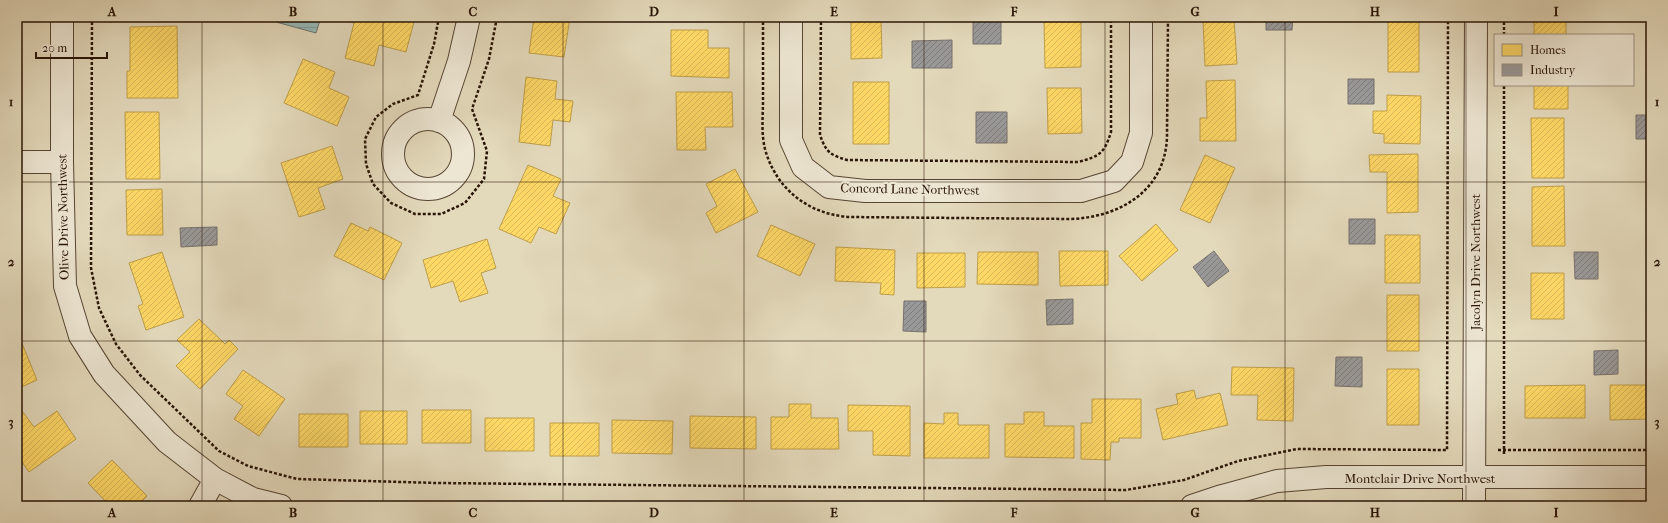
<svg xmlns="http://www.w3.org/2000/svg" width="1668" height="523" font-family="'IM FELL French Canon',serif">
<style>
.water{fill:url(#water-rules);stroke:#6b7770}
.homes{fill:url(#homes-hatch);stroke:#be9e49}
.industry{fill:url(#industry-hatch);stroke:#77716d}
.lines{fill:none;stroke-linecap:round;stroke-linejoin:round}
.street-casing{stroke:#574533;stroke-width:24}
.path{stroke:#281406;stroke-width:2.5;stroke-dasharray:3 2;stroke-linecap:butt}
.street{stroke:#ede6d3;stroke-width:22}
.grid{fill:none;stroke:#281406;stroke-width:1;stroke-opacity:0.55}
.labels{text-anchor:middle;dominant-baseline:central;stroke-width:4;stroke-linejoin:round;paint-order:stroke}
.street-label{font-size:13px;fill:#281406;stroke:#ede6d3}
.neatline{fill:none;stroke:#281406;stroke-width:1.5}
.grid-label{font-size:13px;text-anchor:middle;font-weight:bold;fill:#281406}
</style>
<defs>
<pattern id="water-rules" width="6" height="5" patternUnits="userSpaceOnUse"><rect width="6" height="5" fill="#97b9b7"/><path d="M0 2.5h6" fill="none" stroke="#829e9c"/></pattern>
<pattern id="homes-hatch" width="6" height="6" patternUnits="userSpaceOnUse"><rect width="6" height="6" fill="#ffd966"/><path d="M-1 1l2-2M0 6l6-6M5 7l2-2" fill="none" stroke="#dbb957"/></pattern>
<pattern id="industry-hatch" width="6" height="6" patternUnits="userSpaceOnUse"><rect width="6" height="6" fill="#999"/><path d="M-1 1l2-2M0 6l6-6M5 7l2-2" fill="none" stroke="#7d7c7b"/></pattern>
</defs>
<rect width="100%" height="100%" fill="#e3d9bb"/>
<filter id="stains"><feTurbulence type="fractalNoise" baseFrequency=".005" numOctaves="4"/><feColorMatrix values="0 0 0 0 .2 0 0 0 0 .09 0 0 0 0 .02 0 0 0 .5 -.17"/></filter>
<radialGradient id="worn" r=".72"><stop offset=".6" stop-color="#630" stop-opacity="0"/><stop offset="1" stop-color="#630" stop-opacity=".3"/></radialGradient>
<path class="water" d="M277,17H321L316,33L276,22Z"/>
<path class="homes" d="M344,17L415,18L406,52L379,45L374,66L345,58L354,23L343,20Z
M534,17H570L564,57L529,53Z
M851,17H881L882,58L851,59Z
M1388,17H1419V72H1388Z
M1534,17H1566V35H1534Z
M1044,19H1081V67L1045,68Z
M1234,19L1237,64L1205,66L1203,21Z
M177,26L178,98H127V71H130V27Z
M671,30H708V48H729V78L671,76Z
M303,59L335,72L329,88L349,97L337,126L284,103Z
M526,77L557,81L555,99L573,101L570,122L553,120L550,146L519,142Z
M1235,80L1236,141H1200V118H1207L1206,81Z
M853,82H889V144H853Z
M1534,85H1568V109H1534Z
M1047,88H1081L1082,133L1048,134Z
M676,92H732L733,127H705L706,150H677Z
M1387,95L1421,96L1420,144L1384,143V134L1373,133V111H1387Z
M125,112H159L160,179H126Z
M1531,118H1564V178H1532Z
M332,146L343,179L318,188L325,209L299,217L281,163Z
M1418,154V212L1387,213V172H1370L1369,155Z
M1205,155L1235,168L1210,223L1180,210Z
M528,165L561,179L553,196L570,203L556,234L539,227L531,243L499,229Z
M735,169L758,212L716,233L706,213L717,206L706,184Z
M1564,186L1565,246H1532V187Z
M162,189L163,235H127L126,190Z
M351,223L368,231L370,227L402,243L384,280L334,256Z
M1156,224L1178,250L1142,281L1119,256Z
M771,225L815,244L800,276L757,256Z
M1385,235H1420V283H1385Z
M487,239L496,268L481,273L488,293L460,302L453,281L431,288L423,260Z
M836,247L895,250L894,295L880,294L881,283L835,281Z
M1059,251H1108V285L1060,286Z
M162,252L184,317L146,330L138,306L143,304L129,263Z
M978,252H1038V285L977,284Z
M917,253H965V287L917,288Z
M1531,273H1564V319H1531Z
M1387,295H1419V351H1387Z
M199,319L225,344L229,340L238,349L200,389L176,366L190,352L177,340Z
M19,336L37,380L17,389V337Z
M1232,367L1294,368L1293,421L1257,420L1258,395H1231Z
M1387,369H1419V425H1387Z
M243,370L285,399L259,436L234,419L243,406L226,394Z
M1585,385V418H1525V386Z
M1610,385H1651V419L1610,420Z
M1194,390L1196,399L1220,393L1228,425L1163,440L1156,409L1178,404L1176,394Z
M1092,399H1141V438H1119V442H1111L1110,460L1081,459V423H1092Z
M789,404H811V418H838L839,449H771V417H789Z
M848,405L910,406V456L873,455V431H848Z
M19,407L34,427L57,411L76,439L29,472L17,455V408Z
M422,410H471V443H422Z
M360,411H407V444H360Z
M1024,412H1044V426H1074V458L1005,457V424H1024Z
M944,413H958V425H989V458H924V423L944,424Z
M299,414H348V447H299Z
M690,416L756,417V449L690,448Z
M485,418H534V451H485Z
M612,420L673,421L672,454L612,453Z
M550,423H599V456H550Z
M112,460L147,496L137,506H110L88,483Z"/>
<path class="industry" d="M973,17H1001V44H973Z
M1266,17H1293L1292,30H1266Z
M952,40V68H912V41Z
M1348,79H1374V104H1348Z
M976,112H1007V143H976Z
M1636,115H1651V139H1636Z
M1349,219H1375V244H1349Z
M217,227V245L181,247L180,228Z
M1214,251L1229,271L1208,287L1193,267Z
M1574,252H1598V279H1575Z
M1073,299V324L1047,325L1046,300Z
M904,301H926V332L903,331Z
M1618,350V374L1594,375V351Z
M1336,357H1362V387L1335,386Z"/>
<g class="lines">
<g class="street-casing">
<path id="street" d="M62,17V162L65,286L80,336L104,374L167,442L215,479L253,499L281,506
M791,17V140L803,167L829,187L865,191H1081L1114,181L1132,162L1141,133V17
M393 154a35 35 0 1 1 70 0a35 35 0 1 1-70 0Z
M439,121L459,61L469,17
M17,162H62
M200,506L215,479
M1192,506L1222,496L1277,481L1326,477H1651
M1474,506L1476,17"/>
</g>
<path class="path" d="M92,17L91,268L99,308L116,344L140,375L219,451L248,466L297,479L437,483L1126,490L1184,480L1238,461L1297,449L1447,450L1448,17
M439,17L434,44L418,95L393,104L376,117L365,139L366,164L373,184L391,203L415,214H441L465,203L484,179L487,151L472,109L489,59L497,17
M763,17C763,45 763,72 763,100C763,116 761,133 765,149C776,189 808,214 849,217L1071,219C1120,217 1165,191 1167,137L1168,17
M821,17L820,135C826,152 830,155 847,160L1078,162C1100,156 1104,154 1111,132V17
M1504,35V17
M1498,450H1651
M1504,454V85
M1315,506H1386
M1496,506H1651"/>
<use href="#street" class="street"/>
</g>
<path class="grid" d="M202,17V506M383,17V506M563,17V506M744,17V506M924,17V506M1105,17V506M1285,17V506M1466,17V506M17,182H1651M17,341H1651"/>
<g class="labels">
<g class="street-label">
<text transform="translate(910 189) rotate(1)">Concord Lane Northwest</text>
<text transform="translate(63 217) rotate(-91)">Olive Drive Northwest</text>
<text transform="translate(1475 262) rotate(-90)">Jacolyn Drive Northwest</text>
<text x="1420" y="478">Montclair Drive Northwest</text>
</g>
</g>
<rect width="1668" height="523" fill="none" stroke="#e3d9bb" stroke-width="44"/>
<rect x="1494" y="34" width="140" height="52" fill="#ede6d3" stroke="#9e9281"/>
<rect x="1502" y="44" width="20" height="12" fill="#ffd966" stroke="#9e9281"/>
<text x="1530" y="54" font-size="12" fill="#281406">Homes</text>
<rect x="1502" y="64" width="20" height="12" fill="#999999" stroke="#9e9281"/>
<text x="1530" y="74" font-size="12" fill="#281406">Industry</text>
<path d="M36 52v6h71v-6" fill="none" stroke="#281406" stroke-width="2"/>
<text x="42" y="52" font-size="12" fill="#281406" stroke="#ede6d3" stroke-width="3" paint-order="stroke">20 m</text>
<rect x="22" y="22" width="1624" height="479" class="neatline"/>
<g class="grid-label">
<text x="112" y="16">A</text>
<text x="293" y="16">B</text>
<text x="473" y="16">C</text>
<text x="654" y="16">D</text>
<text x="834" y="16">E</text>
<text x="1014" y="16">F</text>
<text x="1195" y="16">G</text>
<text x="1375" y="16">H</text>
<text x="1556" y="16">I</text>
<text x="11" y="106">1</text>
<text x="1657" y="106">1</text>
<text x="11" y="266">2</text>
<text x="1657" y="266">2</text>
<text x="11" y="426">3</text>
<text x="1657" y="426">3</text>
<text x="112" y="517">A</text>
<text x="293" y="517">B</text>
<text x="473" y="517">C</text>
<text x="654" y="517">D</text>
<text x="834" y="517">E</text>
<text x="1014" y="517">F</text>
<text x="1195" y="517">G</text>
<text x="1375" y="517">H</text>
<text x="1556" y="517">I</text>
</g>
<rect width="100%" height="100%" filter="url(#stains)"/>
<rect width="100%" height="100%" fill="url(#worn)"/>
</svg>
